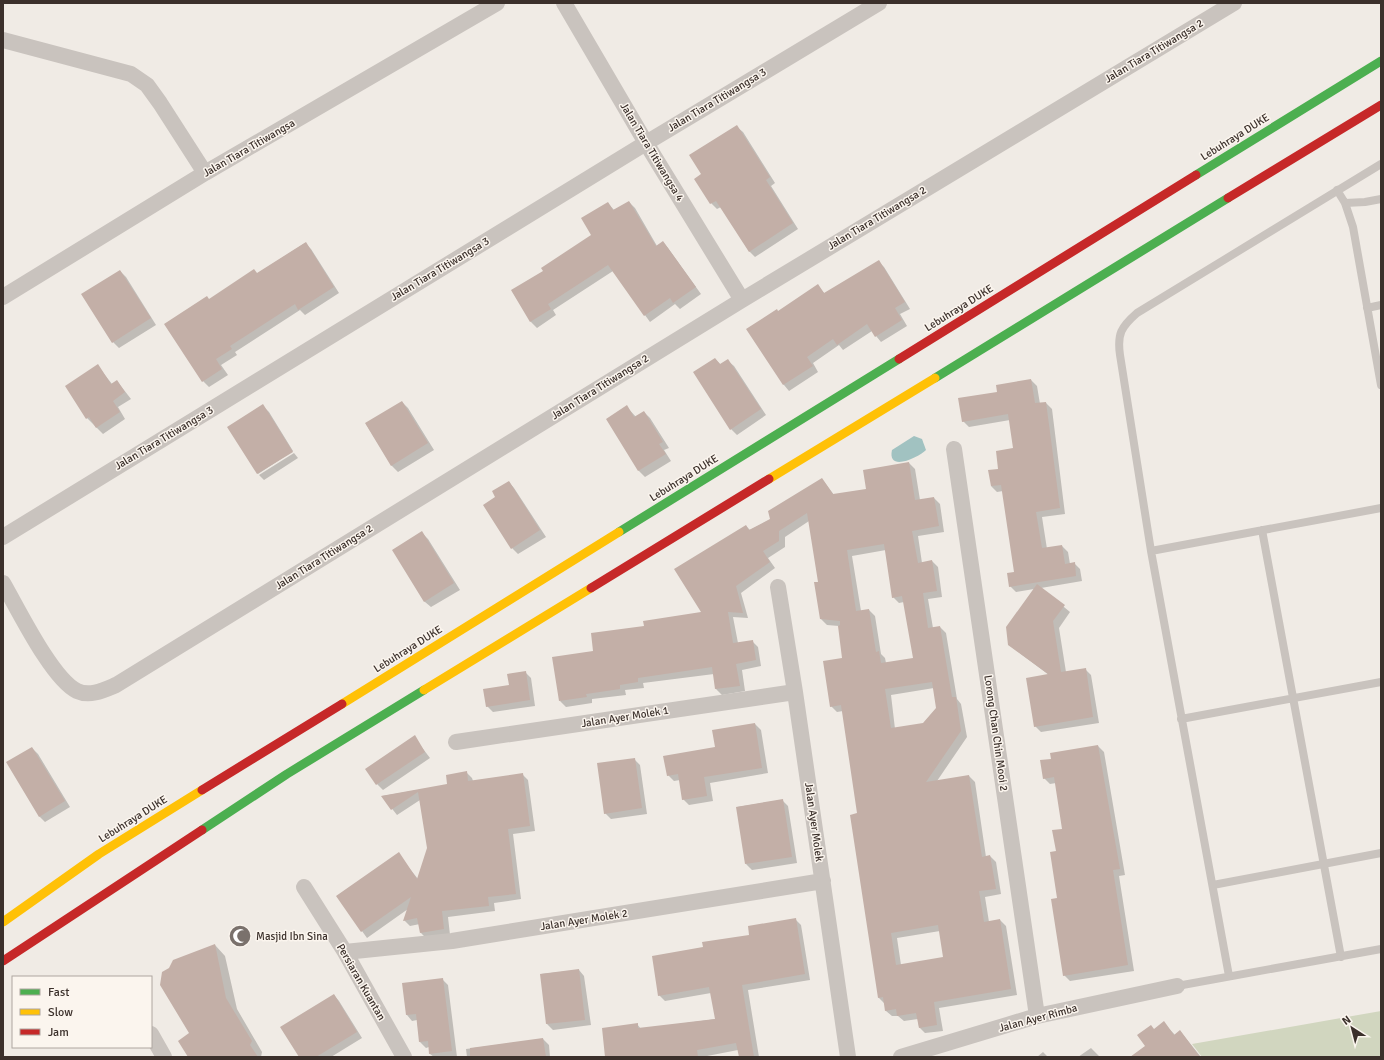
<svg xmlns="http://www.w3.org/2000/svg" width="1384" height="1060" font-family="Signika,sans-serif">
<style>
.green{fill:#d1d6bf}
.water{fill:#a1c2c1}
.shadow{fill:#0003;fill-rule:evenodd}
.building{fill:#c3afa7;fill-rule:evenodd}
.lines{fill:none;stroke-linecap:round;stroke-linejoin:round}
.lane{stroke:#c9c3be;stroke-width:8}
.street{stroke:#c9c3be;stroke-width:16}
.fast{stroke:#4caf50;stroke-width:9}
.slow{stroke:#ffc107;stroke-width:9}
.jam{stroke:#c62828;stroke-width:9}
.labels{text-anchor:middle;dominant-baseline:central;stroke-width:3;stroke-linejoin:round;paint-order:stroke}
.street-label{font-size:11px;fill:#3b302b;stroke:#fbf5ee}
.poi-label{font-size:11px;fill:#3b302b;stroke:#fbf5ee;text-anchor:start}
</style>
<rect width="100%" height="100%" fill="#f0ebe5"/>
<path class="green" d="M1381,1011V1057H1202L1192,1044Z"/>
<path class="water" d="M914,436L922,439L926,450C919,457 887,473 892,450Z"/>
<path class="shadow" d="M737,127L743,132L775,183L771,186L798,229L755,257L749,251L721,207L717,209L711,203L703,175Z
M629,202L635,208L657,246L663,242L668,248L701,294L680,309L675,304L650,322L613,271L553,310L556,315L537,328L531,322L512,291L544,271L593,235L608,203L614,210Z
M305,243L311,249L339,293L305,315L300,310L235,352L237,355L221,365L228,375L209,387L203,381L209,300L257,274Z
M879,262L884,267L910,309L900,314L907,326L881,342L872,331L843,350L839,345L813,363L818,372L789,391L784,385L748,329L778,312L818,286L825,294Z
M120,271L126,277L156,325L119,348L113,342Z
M715,359L721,365L728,361L734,366L766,415L737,435L731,429Z
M97,365L112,384L117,381L131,399L118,407L125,419L103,434L87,418Z
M1031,380L1037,386L1040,404L1046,403L1052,409L1065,514L1042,517L1047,549L1062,546L1068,552L1070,564L1074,563L1080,569L1082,581L1041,588L1070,612L1059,628L1066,672L1085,669L1091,675L1099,723L1041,732L1035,726L1049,675L1009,645L1034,589L1016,592L1010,586L1015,572L1003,491L997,492L991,486L999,469L1015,449L1010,420L969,427L963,421L998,393Z
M402,402L408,408L434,450L398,472L392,466L366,424Z
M263,406L269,412L293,451L258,474L229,427Z
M627,407L636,417L644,412L650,418L669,448L664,450L671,461L645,477L639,471L607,419Z
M294,453L298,458L264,480L259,475Z
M909,463L915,469L920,500L934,498L940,504L944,532L918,536L922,563L932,561L938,567L942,597L928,599L933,628L940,627L946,633L957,699L961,704L967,737L937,781L969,776L975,782L986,857L990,856L996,862L1001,894L985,897L989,922L1000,920L1006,926L1017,995L939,1008L943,1031L925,1033L919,1027L918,1019L904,1021L898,1016H892L886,1011L885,1004L879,998L858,814L843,711L837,712L831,706L844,658L839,626L827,625L821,619L819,582L809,521L785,537V547L768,558L775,568L741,593L748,618L733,617L738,643L752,641L758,647L761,666L742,670L745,691L722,695L716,689L714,674L643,683L644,688L625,690L626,695L592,699V703L566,707L560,701L595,652L645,627L703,613L746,526L750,530L771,519L822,479L834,495L867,490ZM886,550L893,597L899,603L904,602L915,659L886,663L885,658L881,654L875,616L869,610L861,611L852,556ZM934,688L937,708L923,724L895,729L891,695ZM940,931L944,958L901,965L897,938Z
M509,482L514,488L546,537L518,554L512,548L484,505L496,497Z
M422,533L428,539L460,590L431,607L425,602L393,550Z
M525,672L531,678L535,706L493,712L487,706Z
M755,724L761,730L768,773L710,783L713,801L689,805L683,799L680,780L674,781L668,775Z
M414,737L430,758L383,790L377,784Z
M1098,746L1104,752L1125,875L1119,876L1134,971L1070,981L1064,975L1058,899L1057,852L1063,829L1056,783L1050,784L1044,778L1052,760Z
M32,748L38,754L70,807L45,822L39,816Z
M634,759L640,765L647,814L611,819L605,813Z
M466,772L472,778L473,781L522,774L528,780L535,831L513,834L521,899L494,903L495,911L448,917L450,935L427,939L421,933L420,924L410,926L404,920L408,909L367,938L337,896L398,854L418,879L428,848L420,800L397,815L382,796L448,785Z
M782,800L788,806L797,863L752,870L746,864L737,807Z
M795,919L801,925L810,980L748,990L759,1057H740L738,1050L702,1057H606L637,1024L641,1029L716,1019L711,993L665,1001L659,995L704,948L750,936Z
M215,945L225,956L237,1009L262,1052L261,1057H189L190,1034Z
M579,970L584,976L591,1025L553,1030L547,1024L541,974Z
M442,979L448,985L457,1057H434L430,1054L429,1047L426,1048L420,1042L417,1020L412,1021L407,1015L403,984Z
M334,995L339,1001L362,1038L331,1057H300Z
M1164,1023L1175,1035L1180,1031L1201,1057H1131L1146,1046L1155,1030Z
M543,1039L549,1045L550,1057H467L466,1049Z
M1091,1048L1100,1057H1078Z
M1043,1052L1048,1057H1037Z"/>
<path class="building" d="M737,125L770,177L766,180L793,223L749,252L716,201L710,204L694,179L701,174L689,155Z
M629,201L656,246L663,241L696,287L673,303L670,298L644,316L608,265L548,304L551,309L530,322L511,290L543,271L541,268L591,235L581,218L608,202L613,210Z
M306,242L334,287L298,310L295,304L230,346L232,349L216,359L222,369L202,382L164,324L207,296L209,299L254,269L257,273Z
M879,260L905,302L895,308L902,320L875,337L867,324L837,345L833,339L807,357L813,366L783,385L746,329L777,309L778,311L818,284L824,293Z
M120,270L151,318L112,343L81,294Z
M715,358L720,364L728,359L761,409L730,430L693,372Z
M98,364L111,384L117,380L125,392L113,401L120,412L96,428L89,417L86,419L65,386Z
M1031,379L1035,403L1046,402L1060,508L1036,512L1042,548L1062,545L1065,564L1075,562L1076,576L1009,587L1007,573L1014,572L1001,485L991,486L988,470L998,469L996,451L1013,448L1008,414L962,422L958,398L997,392L996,385Z
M402,401L428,443L391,466L365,423Z
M263,404L293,452L257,474L227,427Z
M627,405L634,417L644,411L663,442L659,444L666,454L638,471L606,419Z
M909,462L915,500L934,497L939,526L912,531L918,563L932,560L937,591L923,593L928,628L940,626L952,697H956L961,731L926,782L969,775L982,857L990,855L996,889L979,891L984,922L1000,919L1011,989L934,1002L937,1025L919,1028L916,1013L897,1016L896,1009L885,1011L883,997L878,998L850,815L857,813L841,705L830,707L823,661L842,658L838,626L840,625V621L820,619L814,582H818L807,513L779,531V541L763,551L770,562L736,586L743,613L728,612L733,643L753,640L756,660L736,664L740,686L715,689L712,667L638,678V682L620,685V689L586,694L587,697L559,701L552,657L593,651L591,633L644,626L643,621L701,612L674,569L746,525L749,530L770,519L768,511L822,478L833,494L866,489L863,470ZM884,544L892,598L902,596L913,658L881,663L879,651L876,652L869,609L856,611L847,550ZM932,682L936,708L923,723L891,728L885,689ZM938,925L943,957L896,965L891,933Z
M509,481L540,530L511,549L483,505L495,497L492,491Z
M422,531L454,583L424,602L392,550Z
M1037,584L1065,605L1053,621L1061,672L1086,668L1093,717L1034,727L1026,678L1048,674L1008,645L1006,627Z
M526,671L530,700L486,707L483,689L509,685L507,674Z
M755,723L762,768L704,777L707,796L682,800L678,774L667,776L663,756L715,747L712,730Z
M415,735L425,752L376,785L365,769Z
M1098,745L1120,869L1113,870L1128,965L1063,976L1051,899L1057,898L1050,852L1056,851L1052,830L1062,829L1054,777L1043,779L1040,760L1051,759L1050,753Z
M32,747L65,801L39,817L6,762Z
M635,758L642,808L604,814L597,763Z
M467,771L468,781L523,773L530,826L508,829L516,894L488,897L489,906L442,911L444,929L420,933L417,918L403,921L411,897L361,932L336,896L399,852L417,879L427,848L418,792L391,810L381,796L447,784L446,775Z
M783,799L792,857L745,864L736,807Z
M796,918L805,974L742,985L754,1057H739L736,1043L697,1050L698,1057H605L602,1028L638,1023V1028L715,1019L709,987L658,996L652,956L703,947L702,942L749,935L748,926Z
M215,944L226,998L252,1041L250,1045L258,1057H188L178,1041L189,1033L160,985L162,972L169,968L173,960Z
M579,969L585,1020L546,1024L540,974Z
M443,978L452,1051L429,1054L428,1041L419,1042L416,1014L406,1015L402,983Z
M334,994L357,1032L316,1057H299L280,1027Z
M1164,1021L1174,1035L1180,1030L1200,1057H1130L1145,1046L1137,1035L1151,1025L1154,1029Z
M543,1038L546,1057H470V1048Z"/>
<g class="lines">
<path class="lane" d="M1337,190L1345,203L1353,227L1381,385
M1345,203L1365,202L1381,199
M1367,308L1381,305
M1262,530L1341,957
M1151,551L1381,508
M1181,719L1381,682
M1213,885L1381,853
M1229,976L1151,551L1120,355C1117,334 1121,327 1137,313L1381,164
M1177,986L1381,949"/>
<path class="street" d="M564,3L646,143L742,300
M3,40L131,74L147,85L160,103L205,173
M3,297L205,173L497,3
M954,449L1037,1016
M3,537L646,143L879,3
M3,583C18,609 52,679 77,691C90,697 104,690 116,685L742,300L1234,3
M778,587L795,692L848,1057
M456,742L795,692
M304,887L345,952L404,1057
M345,952L452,941L823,881
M151,1034L164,1057
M901,1057L1037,1016L1177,986"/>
<path class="fast" d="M1196,175L1381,61
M935,378L1228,198
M619,532L899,359
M202,830L287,774L424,690"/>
<path class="slow" d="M769,479L935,378
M424,690L591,588
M342,704L619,532
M3,922L99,854L202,790"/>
<path class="jam" d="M1228,198L1381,105
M899,359L1196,175
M591,588L769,479
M202,790L342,704
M3,961L202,830"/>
</g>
<defs>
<g id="mosque-disc" transform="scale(1.15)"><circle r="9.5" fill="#7a716c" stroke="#fbf5ee"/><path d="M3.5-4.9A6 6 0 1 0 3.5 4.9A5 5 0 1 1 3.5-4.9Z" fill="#fff"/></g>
</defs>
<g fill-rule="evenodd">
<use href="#mosque-disc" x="240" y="936"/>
</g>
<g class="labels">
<g class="street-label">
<text transform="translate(1154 51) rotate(-31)">Jalan Tiara Titiwangsa 2</text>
<text transform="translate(717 100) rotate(-31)">Jalan Tiara Titiwangsa 3</text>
<text transform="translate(1235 137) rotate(-32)">Lebuhraya DUKE</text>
<text transform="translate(249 148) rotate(-30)">Jalan Tiara Titiwangsa</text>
<text transform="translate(652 152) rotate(59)">Jalan Tiara Titiwangsa 4</text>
<text transform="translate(877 218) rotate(-31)">Jalan Tiara Titiwangsa 2</text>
<text transform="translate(440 269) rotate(-31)">Jalan Tiara Titiwangsa 3</text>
<text transform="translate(959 308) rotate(-32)">Lebuhraya DUKE</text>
<text transform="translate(600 387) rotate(-32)">Jalan Tiara Titiwangsa 2</text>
<text transform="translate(164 438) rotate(-31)">Jalan Tiara Titiwangsa 3</text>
<text transform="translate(684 478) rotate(-32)">Lebuhraya DUKE</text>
<text transform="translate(324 557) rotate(-32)">Jalan Tiara Titiwangsa 2</text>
<text transform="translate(408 649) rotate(-32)">Lebuhraya DUKE</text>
<text transform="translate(625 717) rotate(-9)">Jalan Ayer Molek 1</text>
<text transform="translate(996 733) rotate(82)">Lorong Chan Chin Mooi 2</text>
<text transform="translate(133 819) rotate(-32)">Lebuhraya DUKE</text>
<text transform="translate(814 822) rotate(82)">Jalan Ayer Molek</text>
<text transform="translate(584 920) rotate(-9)">Jalan Ayer Molek 2</text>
<text transform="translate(361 982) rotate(60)">Persiaran Kuantan</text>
<text transform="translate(1038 1018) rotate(-15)">Jalan Ayer Rimba</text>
</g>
<g class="poi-label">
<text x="256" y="936">Masjid Ibn Sina</text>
</g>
</g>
<rect width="1384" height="1060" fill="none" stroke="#3b302b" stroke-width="8"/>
<rect x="12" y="976" width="140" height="72" fill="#fbf5ee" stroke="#aea6a0"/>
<rect x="20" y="989" width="20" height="6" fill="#4caf50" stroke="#aea6a0"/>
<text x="48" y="996" font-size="12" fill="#3b302b">Fast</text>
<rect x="20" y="1009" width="20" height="6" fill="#ffc107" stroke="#aea6a0"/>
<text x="48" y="1016" font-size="12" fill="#3b302b">Slow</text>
<rect x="20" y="1029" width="20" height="6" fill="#c62828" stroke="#aea6a0"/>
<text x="48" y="1036" font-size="12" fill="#3b302b">Jam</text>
<g transform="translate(1352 1028) rotate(324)" stroke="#fbf5ee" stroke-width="3" paint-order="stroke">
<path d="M0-3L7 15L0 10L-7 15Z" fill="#3b302b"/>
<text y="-6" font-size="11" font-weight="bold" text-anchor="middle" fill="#3b302b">N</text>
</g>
</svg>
